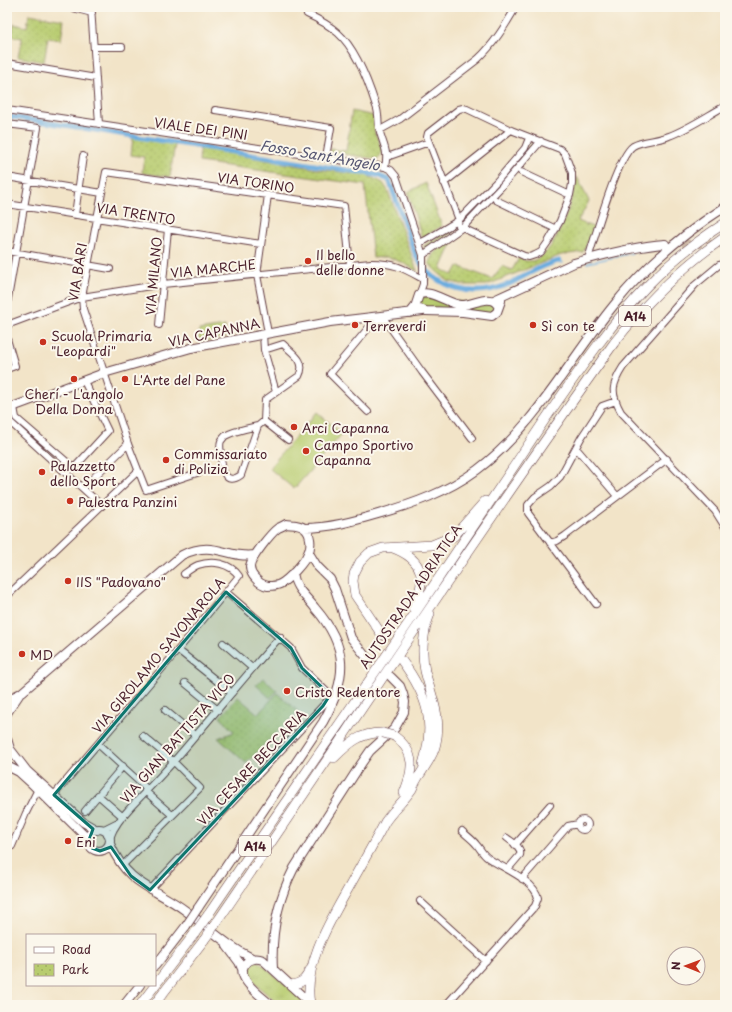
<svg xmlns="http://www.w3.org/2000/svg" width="732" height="1012" font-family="'Playpen Sans',sans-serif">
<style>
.grass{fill:url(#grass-tufts);stroke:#81764d}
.park{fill:url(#park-dots);stroke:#81764d}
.pitch{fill:#b8cc6f;stroke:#81764d}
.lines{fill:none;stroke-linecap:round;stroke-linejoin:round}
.stream{stroke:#6aacdf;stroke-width:1.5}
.canal{stroke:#6aacdf;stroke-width:5}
.major-tunnel{stroke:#d0bda9;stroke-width:8;stroke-dasharray:8 4;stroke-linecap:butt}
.highway-tunnel{stroke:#d0bda9;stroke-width:9;stroke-dasharray:9 4.5;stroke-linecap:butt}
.minor-casing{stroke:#633d43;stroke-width:8}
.major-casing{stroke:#633d43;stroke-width:10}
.highway-casing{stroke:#633d43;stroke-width:10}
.minor{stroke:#fff;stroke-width:6}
.major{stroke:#fff;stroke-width:8}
.highway{stroke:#fff;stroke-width:9}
.major-bridge-casing{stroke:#633d43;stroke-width:10;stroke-linecap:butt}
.highway-bridge-casing{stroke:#633d43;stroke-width:10;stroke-linecap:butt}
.major-bridge{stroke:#fff;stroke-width:8}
.highway-bridge{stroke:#fff;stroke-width:9}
.marked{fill:#0f766e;fill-opacity:0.2;stroke:#0f766e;stroke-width:3;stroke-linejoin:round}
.poi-dot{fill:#c8321e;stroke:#fbf7ec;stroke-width:1.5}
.labels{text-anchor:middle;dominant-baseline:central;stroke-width:4;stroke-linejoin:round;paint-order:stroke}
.shield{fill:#fbf7ec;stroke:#7f6065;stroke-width:1}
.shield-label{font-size:12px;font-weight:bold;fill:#4a1f2b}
.street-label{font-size:13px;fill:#4a1f2b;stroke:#fbf7ec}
.poi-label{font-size:13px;fill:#4a1f2b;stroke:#fbf7ec;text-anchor:start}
.water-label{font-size:14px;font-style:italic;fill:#575773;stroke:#fbf7ec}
</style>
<defs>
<pattern id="grass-tufts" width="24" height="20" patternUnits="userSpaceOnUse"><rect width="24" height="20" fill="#b8cc6f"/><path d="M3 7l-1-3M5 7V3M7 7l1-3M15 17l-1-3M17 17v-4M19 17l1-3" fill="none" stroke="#a0af60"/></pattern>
<pattern id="park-dots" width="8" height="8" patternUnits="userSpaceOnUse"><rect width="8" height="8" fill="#b8cc6f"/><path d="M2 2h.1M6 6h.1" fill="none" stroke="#a0af60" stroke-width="1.8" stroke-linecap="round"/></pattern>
</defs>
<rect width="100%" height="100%" fill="#fbf7ec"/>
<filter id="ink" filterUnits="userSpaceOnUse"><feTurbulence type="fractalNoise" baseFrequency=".025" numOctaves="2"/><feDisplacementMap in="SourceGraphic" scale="8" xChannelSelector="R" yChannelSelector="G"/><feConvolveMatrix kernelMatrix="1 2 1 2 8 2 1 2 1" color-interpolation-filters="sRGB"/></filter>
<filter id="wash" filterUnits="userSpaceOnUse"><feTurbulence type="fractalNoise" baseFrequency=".012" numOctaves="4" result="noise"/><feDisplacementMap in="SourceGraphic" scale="16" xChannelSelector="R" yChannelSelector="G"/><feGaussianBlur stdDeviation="0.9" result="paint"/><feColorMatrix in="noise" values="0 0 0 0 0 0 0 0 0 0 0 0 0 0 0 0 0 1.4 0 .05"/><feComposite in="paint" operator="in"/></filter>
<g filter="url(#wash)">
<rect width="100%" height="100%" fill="#f2e4c8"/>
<path class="grass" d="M532,143H534L535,145L503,183H501V180Z
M495,187H497L468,220L465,219L466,217Z
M452,228H455L454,231L427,248L424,247L425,245Z
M423,296L477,304L495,303L493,313L427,309L421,306L419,302Z
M257,960L309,1005H279L248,977L246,971L247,966Z"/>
<path class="park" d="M29,14L64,20L61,40L48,38L44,62L18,57L22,38L11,36L14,24L27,27Z
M352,111L374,116C374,120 374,125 374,129C376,139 388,152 377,159L330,152L331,149L346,151Z
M133,137L175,143L170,177L142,173L144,157L131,155Z
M200,148L317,169L367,175L383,183L388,191L417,271L401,262L387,257L373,258L365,185L199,162Z
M577,177L589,201L578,221L595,228L583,252L561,255L487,285H465L448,281L435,270L429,263C432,250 446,243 456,235L441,269L453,275L458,266L492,279L502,266L512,270L519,258C522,259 525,261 528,261C555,263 573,197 577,177Z
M426,183L442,226L422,238L408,192Z
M225,326L226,337L199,342V330Z
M277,693L298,711L246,763L218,738L234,732L220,717L238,697L258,714Z"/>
<path class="pitch" d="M317,412L342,434L294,489L269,468Z
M263,678L277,691L270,698L256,685Z"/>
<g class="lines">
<path class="stream" d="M722,249H725
M636,252L654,249
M559,261L563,263
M587,263L632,253"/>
<path class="canal" d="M7,116L377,175L389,180L416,256C436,290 473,299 509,284C525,276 541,265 559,261"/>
</g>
</g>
<g filter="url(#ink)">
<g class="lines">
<path class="major-tunnel" d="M670,244H725
M367,658L384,672"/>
<path class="highway-tunnel" d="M382,635L396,653"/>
<g class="minor-casing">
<path id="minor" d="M69,7L92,13
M91,7L99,124
M307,14C318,19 329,25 338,33C356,49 369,84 376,106C379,113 378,121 379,128C382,144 389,149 385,167
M94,47H122
M7,63L96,78
M463,108L467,109L511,130L560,149L565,154L572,173V184L570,195L560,221L548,242L541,252L535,255L529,257L524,256L469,231L463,227H460L458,224L459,220L427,137L428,133L459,109Z
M7,110L385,167L391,170L396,176L423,255V284L419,295
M215,110L331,128L326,157
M7,124L38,128L7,304
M380,130L400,119L478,59C494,44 505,26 516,7
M387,157L429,142
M521,172L570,195
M7,177L102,193
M444,183L511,130
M496,200L556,229
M7,204L261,244
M75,215L83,156
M419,243L426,240L459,220L497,181L525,148L529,138
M7,251L110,269
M423,255L463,227L502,186L541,141
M588,259C595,237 617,157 633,146C643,140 658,141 669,136C688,129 707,116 725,106
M725,264L719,265L695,285L623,367C612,384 610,393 621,412L715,511L725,527
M382,316L422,372L472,438
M7,325L82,297L163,284L371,263C395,263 403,268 423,279
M159,325L168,229
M268,333L257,275L268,195
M263,334L264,350L276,392
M7,339L15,366L7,369
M264,350L283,344C293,354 307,361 299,376L265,400L264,421L288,440
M14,407L16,418L74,468L108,431L84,381
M368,412L330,374L370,326L385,319
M7,415L10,422L102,506
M258,426C249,428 233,431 225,436C224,437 222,440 221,441C219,445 221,451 221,456C222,468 224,487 241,475L258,426L264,421
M576,448L617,496
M200,472L146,490L128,444L83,309L82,297L106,172L344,206L350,265
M83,488L128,444
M550,543L557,541L565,536L667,459
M7,596L138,471
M596,604L528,513V505L535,497L551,486L560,477L581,438L602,406L616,401
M223,643L252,668
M178,650L232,693
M185,683L218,710
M165,710L196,736
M98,744L147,789
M145,791L172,815
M54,795L178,650L239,576C230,563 212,560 198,565C193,567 188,571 184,574
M98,795L123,817
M85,811L123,766
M578 825a5 5 0 1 1 10 0a5 5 0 1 1-10 0Z
M102,830L116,823
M110,838C114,826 122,817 130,808C145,792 160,777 174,761C210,720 243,678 280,637
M507,838C512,842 522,847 520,855L508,869
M515,845L550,805
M12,846L26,813L38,789
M122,866L200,788L174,762L143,736
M522,879L568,826L578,824
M150,890L330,698V695L302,668L291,648L226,592
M420,901L486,961
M446,1005L535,906L538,898C535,880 502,868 488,858C482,854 480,848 476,844C472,839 466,835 462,831"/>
</g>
<g class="major-casing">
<path id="major" d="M494,300L574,263C602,255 636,246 665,244
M420,309L426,311L463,312L492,316L497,312L501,301
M410,313L415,307L419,295C429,288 448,304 461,305C472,306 491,292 498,306
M7,409L104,373L191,348L330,322L423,311
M286,524C291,525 299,524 304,528C311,533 312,546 308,553C305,562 288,580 280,584C276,586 272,586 268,586C263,585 258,582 255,578C253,576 250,571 250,567C250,559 271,533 278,528C280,527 283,526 286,524Z
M304,528C329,528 354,521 378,514C413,504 447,492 477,470C535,427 569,360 614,305C645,266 683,234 725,207
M309,553L317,566L330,579L335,589L351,638L367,658
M7,700L21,693L182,555C215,539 226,559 255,555
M7,713L19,695
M7,739L10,749L27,771L83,822L97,830
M7,766L19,772L30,782L89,840
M88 840a11 11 0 1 1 22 0a11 11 0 1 1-22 0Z
M110,844C128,886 154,887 186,911C210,929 227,946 254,959
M198,908L323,722C348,678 349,647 315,608C306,596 295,589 293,573
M227,946L239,962L243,971
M155,966L186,926
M273,969C271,934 278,899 294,868L361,764L370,751L395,728L404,712L405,702L403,694L400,686L391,677
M124,1005L140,985
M271,1005C261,996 230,975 248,961C253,958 258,958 263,960L312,1005"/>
</g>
<g class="highway-casing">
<path id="highway" d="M393,548C425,560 427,580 413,608
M382,635L355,595L353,581L354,574L360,562L369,553L383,548L432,545L454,536L485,501
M402,661C427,695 436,722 423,764
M394,736C417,752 413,771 404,793
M334,758C349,743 361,732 383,733
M208,915C286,800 367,686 444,570C478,520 511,471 544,421C576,375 608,327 647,286C670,262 697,241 725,223
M217,922C349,729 478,533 614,343C647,301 681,267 725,237
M291,985C302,983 305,980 310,970
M310,1004C303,965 330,921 348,889C360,867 373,845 385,822C393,810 404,801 412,789C415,783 417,778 421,773C427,763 434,755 436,743C442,717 431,695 425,671C421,653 423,631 430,614
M140,1005L195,933
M154,1005L204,940"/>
</g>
<use href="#minor" class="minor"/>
<use href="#major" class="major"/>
<use href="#highway" class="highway"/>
<g class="major-bridge-casing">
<path id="major-bridge" d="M186,926L198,908"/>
</g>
<g class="highway-bridge-casing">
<path id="highway-bridge" d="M383,733L394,736
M195,933L208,915
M204,940L217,922"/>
</g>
<use href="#major-bridge" class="major-bridge"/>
<use href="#highway-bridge" class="highway-bridge"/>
</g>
</g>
<path class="marked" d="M226,592L291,648L302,668L330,695L323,706L150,890L131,876L111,847L100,851L92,848L89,840L93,829L54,795Z"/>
<g class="poi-dot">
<circle cx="308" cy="261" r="4"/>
<circle cx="355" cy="325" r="4"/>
<circle cx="533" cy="325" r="4"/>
<circle cx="43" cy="342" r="4"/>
<circle cx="74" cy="379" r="4"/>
<circle cx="125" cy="379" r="4"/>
<circle cx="294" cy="427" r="4"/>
<circle cx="306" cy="451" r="4"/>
<circle cx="166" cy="460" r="4"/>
<circle cx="42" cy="472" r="4"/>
<circle cx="70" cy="501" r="4"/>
<circle cx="68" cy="581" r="4"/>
<circle cx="22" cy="654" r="4"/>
<circle cx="287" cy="691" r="4"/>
<circle cx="68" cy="841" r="4"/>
</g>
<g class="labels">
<g class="shield">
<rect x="619" y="306" width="32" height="20" rx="3"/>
<rect x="239" y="836" width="32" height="20" rx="3"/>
</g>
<g class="shield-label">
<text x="635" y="316">A14</text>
<text x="255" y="846">A14</text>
</g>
<g class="street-label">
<text transform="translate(201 128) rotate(8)">VIALE DEI PINI</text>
<text transform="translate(256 182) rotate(8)">VIA TORINO</text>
<text transform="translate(136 213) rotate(9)">VIA TRENTO</text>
<text transform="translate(213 268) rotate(-6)">VIA MARCHE</text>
<text transform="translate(77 272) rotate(-81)">VIA BARI</text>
<text transform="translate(153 276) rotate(-85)">VIA MILANO</text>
<text transform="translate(214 332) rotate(-12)">VIA CAPANNA</text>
<text transform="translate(410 596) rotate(-56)">AUTOSTRADA ADRIATICA</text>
<text transform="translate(158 655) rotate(-50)">VIA GIROLAMO SAVONAROLA</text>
<text transform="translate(177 738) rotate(-49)">VIA GIAN BATTISTA VICO</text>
<text transform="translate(251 767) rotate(-47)">VIA CESARE BECCARIA</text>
</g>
<g class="poi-label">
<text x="316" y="254">Il bello<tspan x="316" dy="15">delle donne</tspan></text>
<text x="363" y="325">Terreverdi</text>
<text x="541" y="325">Sì con te</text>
<text x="51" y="335">Scuola Primaria<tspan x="51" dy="15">"Leopardi"</tspan></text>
<text x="133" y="379">L'Arte del Pane</text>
<text x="74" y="393" text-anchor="middle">Cherí - L'angolo<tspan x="74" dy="15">Della Donna</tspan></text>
<text x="302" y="427">Arci Capanna</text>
<text x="314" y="444">Campo Sportivo<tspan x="314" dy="15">Capanna</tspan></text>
<text x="174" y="453">Commissariato<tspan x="174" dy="15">di Polizia</tspan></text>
<text x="50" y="465">Palazzetto<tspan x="50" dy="15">dello Sport</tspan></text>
<text x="78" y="501">Palestra Panzini</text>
<text x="76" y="581">IIS "Padovano"</text>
<text x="30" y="654">MD</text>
<text x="295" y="691">Cristo Redentore</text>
<text x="76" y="841">Eni</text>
</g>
<g class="water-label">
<text transform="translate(320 155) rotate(10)">Fosso Sant'Angelo</text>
</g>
</g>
<rect width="732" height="1012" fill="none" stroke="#fbf7ec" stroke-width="24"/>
<rect x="26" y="934" width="130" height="52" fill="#fbf7ec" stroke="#b4a19f"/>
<rect x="34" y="947" width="20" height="6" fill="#ffffff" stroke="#b4a19f"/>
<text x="62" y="954" font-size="12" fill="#4a1f2b">Road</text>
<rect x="34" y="964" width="20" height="12" fill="url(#park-dots)" stroke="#b4a19f"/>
<text x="62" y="974" font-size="12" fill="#4a1f2b">Park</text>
<g transform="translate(686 966) rotate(271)"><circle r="19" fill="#fbf7ec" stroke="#b4a19f"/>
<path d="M0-3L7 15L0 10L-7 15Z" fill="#c8321e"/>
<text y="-6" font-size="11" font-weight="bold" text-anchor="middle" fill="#4a1f2b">N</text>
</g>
</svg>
